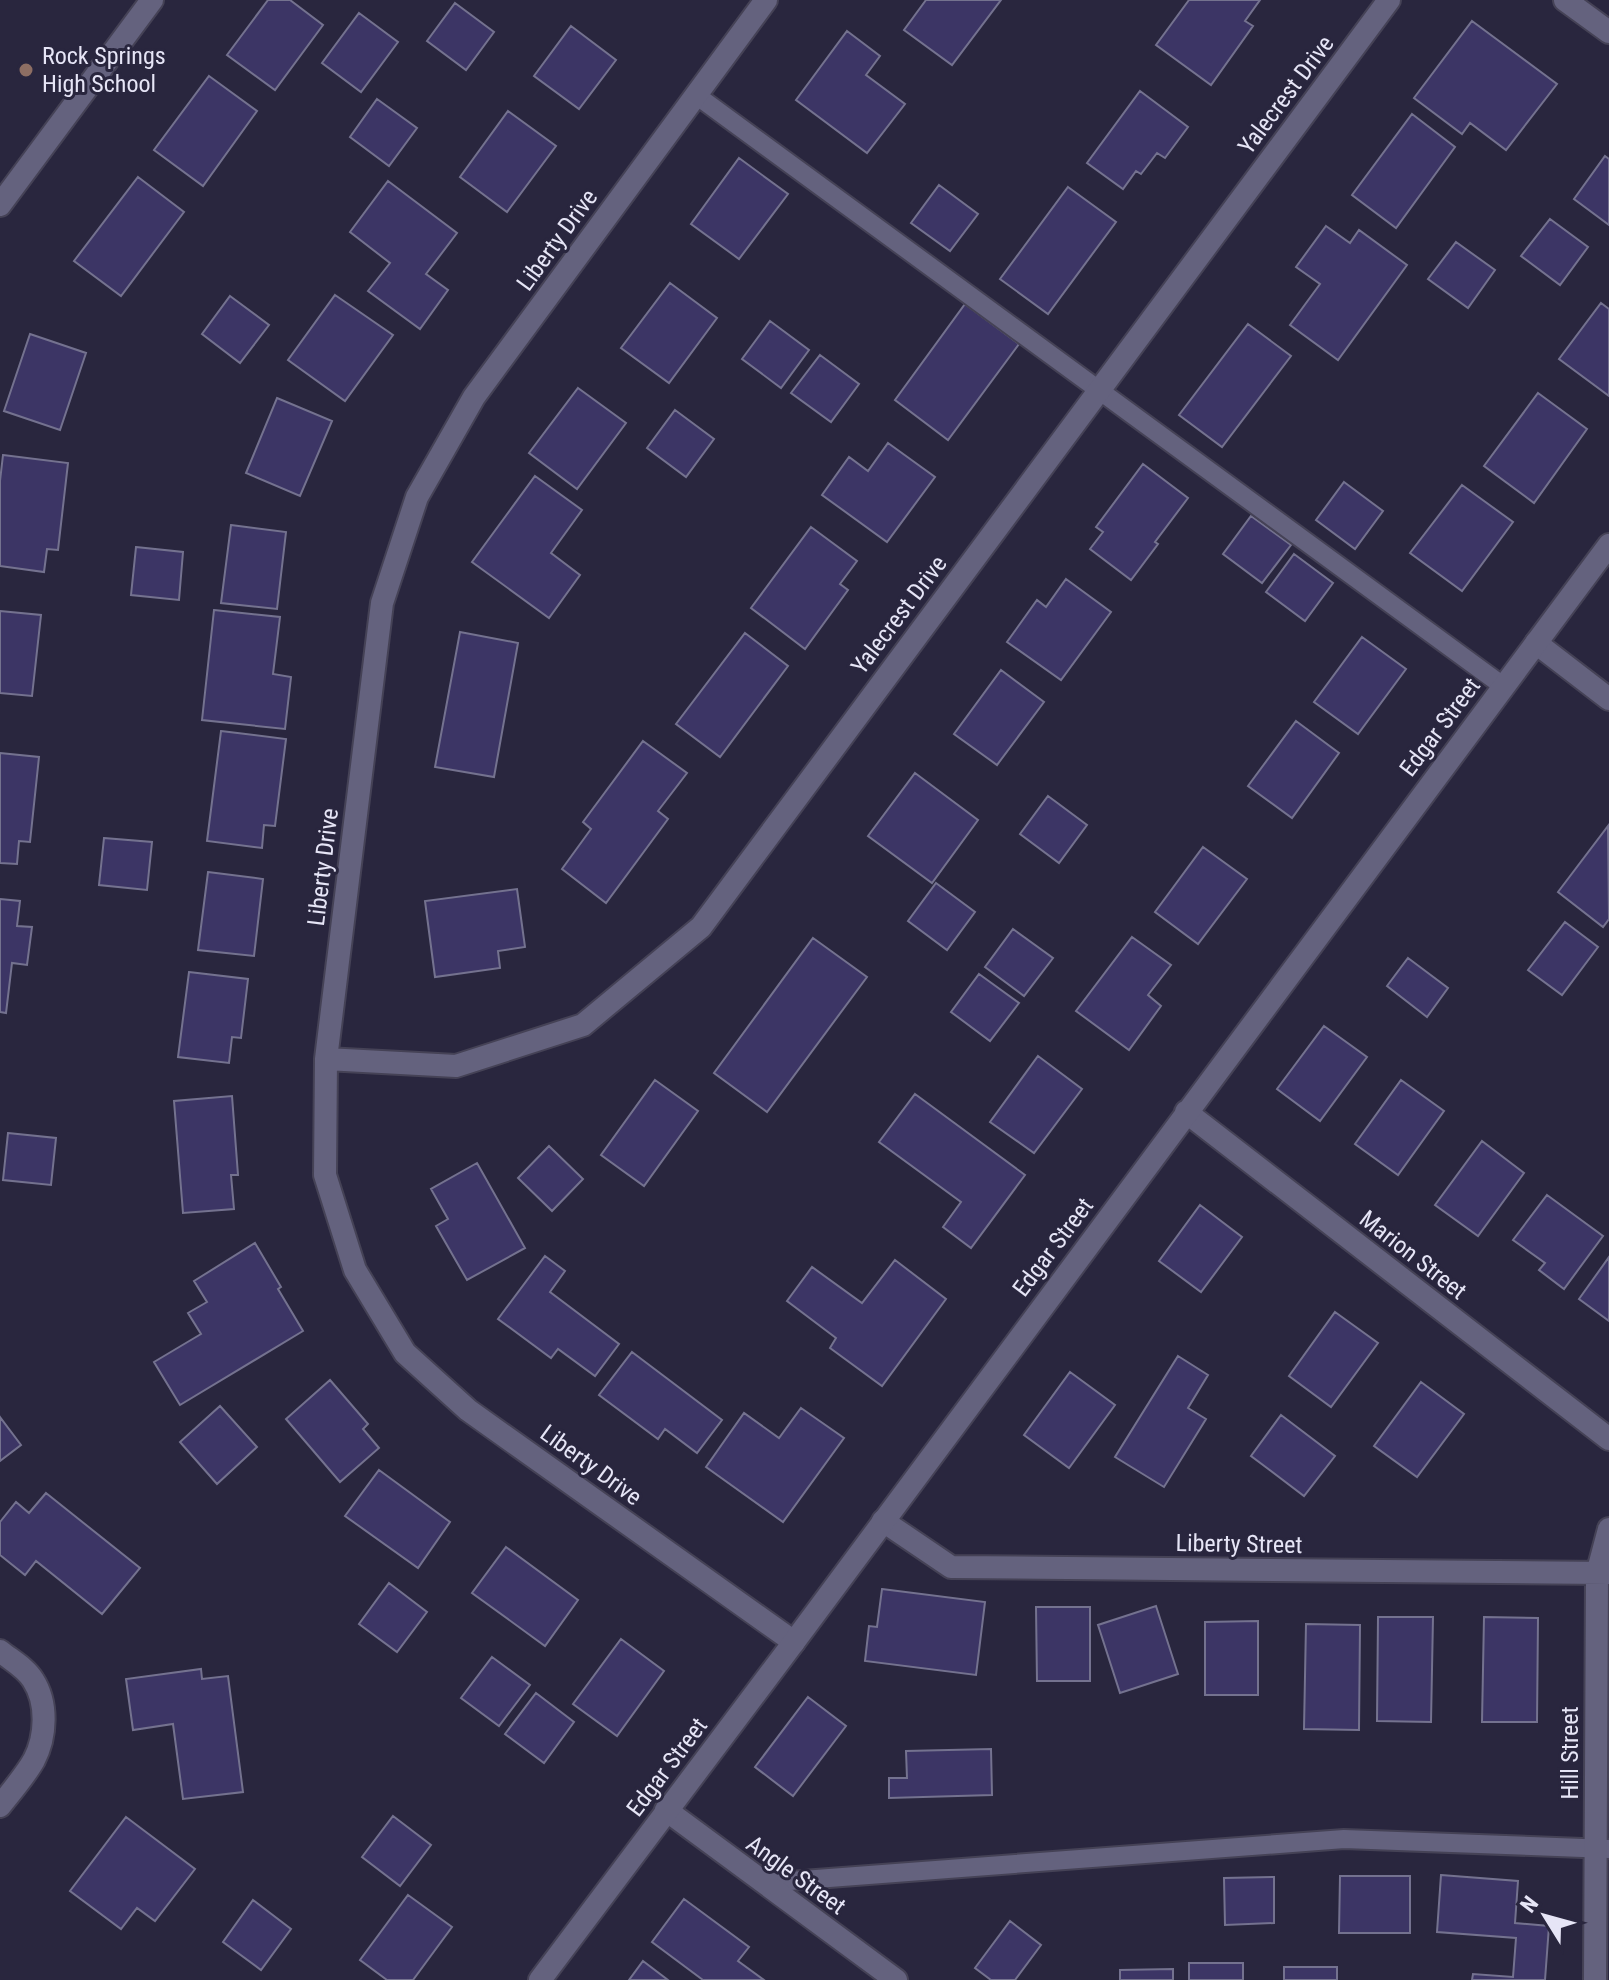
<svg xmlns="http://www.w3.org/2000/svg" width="1609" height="1980" font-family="'Roboto Condensed',sans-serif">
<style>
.building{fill:#3c3565;stroke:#74728f;stroke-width:2}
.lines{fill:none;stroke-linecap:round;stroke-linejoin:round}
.service-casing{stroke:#454256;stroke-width:22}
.minor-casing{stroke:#454256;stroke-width:26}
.tertiary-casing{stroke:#454256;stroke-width:26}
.service{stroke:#64627e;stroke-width:18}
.minor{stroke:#64627e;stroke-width:22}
.tertiary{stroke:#64627e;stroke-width:22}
.education-dot{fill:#8d6e63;stroke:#29263e;stroke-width:3}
.labels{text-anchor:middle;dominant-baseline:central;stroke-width:6;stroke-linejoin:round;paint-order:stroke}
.poi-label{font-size:24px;fill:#e6e5f6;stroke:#29263e;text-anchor:start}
.street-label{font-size:24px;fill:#e6e5f6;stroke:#29263e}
</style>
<rect width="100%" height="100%" fill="#29263e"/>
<path class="building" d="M268,0H290L323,25L275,90L227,55Z
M926,0H1001L952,65L904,30Z
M1189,0H1260L1245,21L1253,26L1211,85L1156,45Z
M455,3L494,32L466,70L427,41Z
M359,13L398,42L361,92L322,63Z
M1472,21L1557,84L1506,150L1470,123L1462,134L1414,98Z
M571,26L616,60L579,109L534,76Z
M847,31L880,56L866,75L905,104L867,153L796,100Z
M209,76L257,111L203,186L154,150Z
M1140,91L1188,127L1165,158L1157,153L1141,174L1136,171L1123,189L1087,163Z
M377,99L417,128L389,166L350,137Z
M508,111L556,146L507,212L460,177Z
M1412,114L1455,147L1396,228L1352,195Z
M1605,156L1609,159V225L1574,199Z
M739,158L788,194L739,259L691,224Z
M138,177L184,212L121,296L74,261Z
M388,181L457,233L426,274L448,290L420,329L368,291L390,263L350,232Z
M939,185L978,214L950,251L911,223Z
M1068,187L1116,222L1048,314L1000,279Z
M1550,219L1588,247L1560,285L1521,256Z
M1326,226L1350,243L1359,230L1407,265L1338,360L1290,325L1320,284L1296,267Z
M1456,242L1495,270L1468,308L1428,279Z
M670,283L717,318L669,383L621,348Z
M335,295L393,335L345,401L288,360Z
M230,296L269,325L240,363L202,334Z
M1601,303L1609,309V396L1559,359Z
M965,304L1019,344L948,440L895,400Z
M770,321L809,350L781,388L742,359Z
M1248,324L1291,356L1222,447L1179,415Z
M30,334L86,353L60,430L4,411Z
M820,355L859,384L831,422L791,393Z
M578,388L626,423L577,489L529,453Z
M1538,393L1587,429L1534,503L1484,466Z
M277,398L332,421L300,496L246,473Z
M675,410L714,439L686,477L647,448Z
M888,443L935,477L887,542L822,495L849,457L868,471Z
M3,455L68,463L58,550L47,549L44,572L0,566V481Z
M1143,464L1188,498L1155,542L1158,544L1131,580L1090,549L1103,532L1096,527Z
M535,476L582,510L551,553L580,575L549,618L472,562Z
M1344,482L1383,511L1355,549L1316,520Z
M1462,485L1513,522L1462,591L1410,553Z
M1251,516L1291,545L1262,583L1223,554Z
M231,525L286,532L277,609L221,603Z
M811,527L857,561L840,584L848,590L805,649L751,608Z
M136,547L183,552L179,600L131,595Z
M1294,554L1333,583L1305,621L1266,592Z
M1066,579L1111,612L1061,680L1007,642L1037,600L1046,607Z
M214,610L280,617L273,674L291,677L285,729L202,720Z
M0,611L41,615L32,696L0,693Z
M460,632L518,643L494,777L435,767Z
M745,633L788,666L720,757L676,724Z
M1362,637L1406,669L1358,734L1314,702Z
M1001,670L1044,702L997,765L954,734Z
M1296,721L1339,753L1292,818L1248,786Z
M221,731L286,739L275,826L264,825L262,848L207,841Z
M643,741L687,773L658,811L668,819L606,903L562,869L591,829L583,822Z
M0,753L39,757L30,842L19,841L17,864L0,863Z
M915,773L978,820L932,883L868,836Z
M1048,796L1087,825L1059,863L1020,834Z
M1608,826L1609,919L1603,927L1558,892Z
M104,838L152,842L147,890L99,885Z
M1203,847L1247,879L1198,944L1155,912Z
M208,872L263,879L254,956L198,950Z
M936,883L975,912L947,950L908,921Z
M517,889L525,947L498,951L500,968L435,977L425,901Z
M0,899L20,901L17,926L32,927L27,965L12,963L6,1013L0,1012Z
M1565,922L1598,947L1562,995L1528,970Z
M1013,929L1053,958L1024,996L985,967Z
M1132,937L1171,965L1148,995L1161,1006L1129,1050L1076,1011Z
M813,938L867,977L767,1112L714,1073Z
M1408,958L1448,988L1427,1017L1387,986Z
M189,972L248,979L241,1038L232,1037L229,1063L178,1057Z
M979,974L1019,1003L990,1041L951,1012Z
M1324,1026L1367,1057L1320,1121L1277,1089Z
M1038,1056L1082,1089L1034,1153L990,1122Z
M655,1080L698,1111L644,1186L601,1155Z
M1401,1080L1444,1111L1398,1175L1355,1144Z
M915,1094L1025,1175L971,1248L943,1227L961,1202L879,1142Z
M232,1096L238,1175H231L234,1209L183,1213L174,1101Z
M8,1133L56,1138L51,1185L3,1180Z
M1482,1141L1524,1173L1478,1236L1435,1205Z
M549,1146L583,1179L552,1211L518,1178Z
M477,1163L525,1248L467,1280L436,1226L448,1219L431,1189Z
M1547,1195L1603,1236L1564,1289L1539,1270L1545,1263L1513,1240Z
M1200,1205L1242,1237L1201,1292L1159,1261Z
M255,1243L281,1287L278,1289L303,1331L180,1405L154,1362L201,1334L188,1313L207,1302L194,1281Z
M545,1256L565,1271L550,1292L619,1344L595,1376L558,1349L551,1358L498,1319Z
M1609,1257V1321L1579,1299Z
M895,1260L946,1299L882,1386L830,1348L836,1338L787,1301L812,1267L862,1303Z
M1335,1312L1378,1343L1331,1407L1289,1376Z
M632,1352L722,1420L697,1453L665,1429L658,1439L599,1395Z
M1178,1356L1208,1375L1188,1408L1206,1419L1164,1487L1115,1457Z
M1070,1372L1115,1405L1069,1468L1024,1435Z
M330,1380L368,1424L363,1429L379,1448L340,1482L286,1419Z
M1421,1382L1464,1414L1417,1477L1374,1446Z
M220,1406L257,1447L217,1484L180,1442Z
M801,1408L844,1438L783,1522L706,1467L744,1413L779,1438Z
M1281,1415L1335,1456L1304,1496L1251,1456Z
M0,1417L21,1445L0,1461Z
M379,1470L450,1522L418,1568L345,1516Z
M46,1493L140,1568L102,1614L36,1561L25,1575L0,1555V1522L16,1502L29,1513Z
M506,1547L578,1600L545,1646L472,1593Z
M389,1583L427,1612L397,1652L359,1624Z
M882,1589L985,1602L976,1675L865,1661L869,1626L877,1627Z
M1156,1606L1178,1674L1120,1693L1098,1625Z
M1036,1607H1090V1681H1037Z
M1378,1617H1433L1431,1722L1377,1721Z
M1484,1617L1538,1618L1537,1722H1482Z
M1258,1621V1695H1205V1622Z
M1306,1624L1360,1625L1359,1730L1304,1729Z
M621,1639L664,1671L617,1736L573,1704Z
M492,1657L530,1685L499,1726L461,1698Z
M201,1669L202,1679L228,1676L243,1792L183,1799L173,1724L133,1730L126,1679Z
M536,1693L574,1722L544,1763L505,1734Z
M808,1697L846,1726L793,1796L755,1767Z
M991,1749L992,1795L889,1798V1778H907L906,1751Z
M393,1816L431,1845L400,1886L362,1857Z
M126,1817L195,1869L155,1921L137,1908L121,1929L70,1891Z
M1441,1875L1518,1881L1515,1923L1549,1926L1545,1980H1472L1473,1974L1513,1977L1516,1938L1437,1932Z
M1340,1876H1410V1933H1339Z
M1274,1877V1923L1225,1925L1224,1878Z
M408,1895L452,1927L413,1980H387L360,1960Z
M684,1899L749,1947L738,1961L764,1980H703L652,1942Z
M253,1900L291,1929L261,1970L223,1942Z
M1010,1921L1041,1945L1015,1980H991L975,1968Z
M643,1961L668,1980H629Z
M1189,1963H1243V1980H1189Z
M1284,1967H1337V1980H1284Z
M1173,1969V1980H1120V1970Z"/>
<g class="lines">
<g class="service-casing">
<path id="service" d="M696,95L1503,686
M763,1883L1344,1839L1609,1849"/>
</g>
<g class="minor-casing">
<path id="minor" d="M766,0L474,397L417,497L382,603L326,1059L325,1175L355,1270L405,1353L468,1410L794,1642
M1565,0L1609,32
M1536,643L1609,699
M326,1059L456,1066L583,1025L701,927L1389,0
M1186,1112L1609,1439
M883,1521L951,1567L1609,1573
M0,1651C11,1660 26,1668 33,1680C48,1703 46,1737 34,1760C25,1776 11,1792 0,1806
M666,1810L896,1980
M1595,1980L1597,1574L1609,1529"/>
</g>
<g class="tertiary-casing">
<path id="tertiary" d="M0,205L152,0
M540,1980L794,1642L1609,545"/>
</g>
<use href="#service" class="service"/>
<use href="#minor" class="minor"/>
<use href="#tertiary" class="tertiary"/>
</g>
<circle class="education-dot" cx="26" cy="70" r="8"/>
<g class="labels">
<g class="poi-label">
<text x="42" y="56">Rock Springs<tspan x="42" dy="28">High School</tspan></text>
</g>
<g class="street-label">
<text transform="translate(1286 95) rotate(-53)">Yalecrest Drive</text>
<text transform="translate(557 240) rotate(-54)">Liberty Drive</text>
<text transform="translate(899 615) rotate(-53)">Yalecrest Drive</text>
<text transform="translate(1440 727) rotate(-53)">Edgar Street</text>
<text transform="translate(323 867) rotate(-83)">Liberty Drive</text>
<text transform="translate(1053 1247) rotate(-53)">Edgar Street</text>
<text transform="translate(1413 1255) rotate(38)">Marion Street</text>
<text transform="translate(591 1465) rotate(36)">Liberty Drive</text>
<text transform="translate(1239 1544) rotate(1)">Liberty Street</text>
<text transform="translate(1570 1753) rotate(-90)">Hill Street</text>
<text transform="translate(667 1767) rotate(-53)">Edgar Street</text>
<text transform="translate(796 1875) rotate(36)">Angle Street</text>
</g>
</g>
<g transform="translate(1545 1916) rotate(307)" stroke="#29263e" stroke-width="6" paint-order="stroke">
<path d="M0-6L14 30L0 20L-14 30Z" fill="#e6e5f6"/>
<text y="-12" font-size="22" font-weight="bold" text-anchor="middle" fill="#e6e5f6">N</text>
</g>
</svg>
